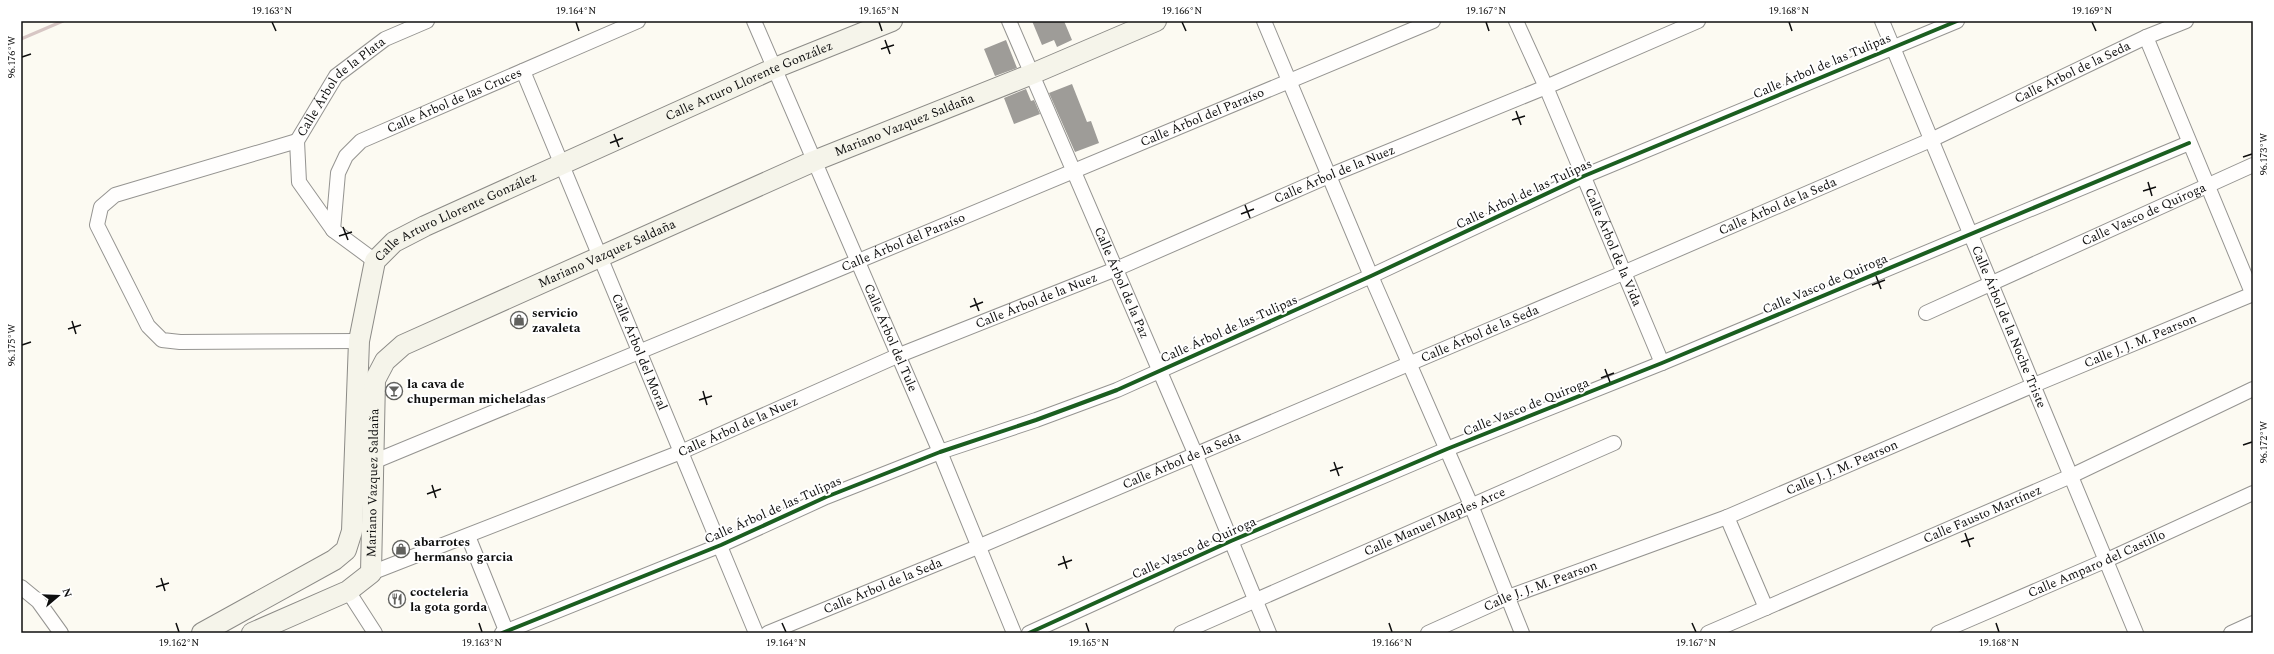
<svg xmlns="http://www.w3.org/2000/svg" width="2274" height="654" font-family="Spectral,serif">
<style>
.building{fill:#9e9c98}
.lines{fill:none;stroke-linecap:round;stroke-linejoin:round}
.street-casing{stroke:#959491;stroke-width:16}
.secondary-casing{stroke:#8c8b87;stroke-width:22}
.street{stroke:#fffefd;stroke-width:14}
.secondary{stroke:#f5f4ea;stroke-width:20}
.rail{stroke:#d7c6c4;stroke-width:3}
.cycleway-casing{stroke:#fff;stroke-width:6}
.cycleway{stroke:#1b5e20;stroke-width:4}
.ticks{fill:none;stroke:#0e0e0e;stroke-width:1.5}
.labels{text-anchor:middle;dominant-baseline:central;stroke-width:4;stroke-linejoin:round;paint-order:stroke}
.street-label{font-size:13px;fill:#0e0e0e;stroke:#fff}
.poi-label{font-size:13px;font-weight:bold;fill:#0e0e0e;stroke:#fff;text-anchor:start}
.neatline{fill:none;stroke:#0e0e0e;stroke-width:1.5}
.ticks-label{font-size:10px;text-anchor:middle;fill:#0e0e0e}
</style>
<rect width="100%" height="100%" fill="#fcfaf2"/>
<path class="building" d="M1032,21H1064L1072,40L1057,47L1054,40L1042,45Z
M1006,40L1017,68L995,76L984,49Z
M1072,84L1087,122L1091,121L1099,143L1075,152L1049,93Z
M1026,89L1031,101L1034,100L1040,114L1014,124L1004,98Z"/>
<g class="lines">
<g class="street-casing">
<g id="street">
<path id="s1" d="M754,21L940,452L1014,633"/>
<path id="s2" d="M1009,21L1195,453L1269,633"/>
<path d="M1264,21L1371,276L1471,505L1522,633"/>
<path id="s3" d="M1516,21L1546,87L1662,363"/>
<path id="s4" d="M1882,21L2136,633"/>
<path d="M2146,37L2253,295"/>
<path id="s5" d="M523,71L756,633"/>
<path d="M297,141L115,195L101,207L97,225L148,326L162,340L180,342L359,341"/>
<path id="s6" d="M333,230L338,173L346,156L361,141L638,21"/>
<path id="s7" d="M375,261L333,230L299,182L297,141L336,76L385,39L427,21"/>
<path id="s8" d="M1926,313L2253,165"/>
<path id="s9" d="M373,462C727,317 1080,168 1433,21"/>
<path d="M1727,517L1766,608"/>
<path d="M468,536L507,633"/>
<path id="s10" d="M371,573L681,452L897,356L1116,269L1331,175L1546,87L1698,21"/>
<path d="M21,587L38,601L61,633"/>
<path d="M348,591L375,633"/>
<path d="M502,633L721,545L826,497L940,452L1036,420L1117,390L1371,276L1584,176L1957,21"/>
<path id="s11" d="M768,633L980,546L1623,273L1933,139L2146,37L2186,21"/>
<path d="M1029,633L1231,541L1447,449L1662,363L2189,143"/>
<path id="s12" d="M1181,633L1614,443"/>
<path id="s13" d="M1428,633L1508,597L1727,517L2034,385L2253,294"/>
<path id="s14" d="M1708,633L2071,476L2253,389"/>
<path id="s15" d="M1938,633L2107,560L2253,493"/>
<path d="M2231,633L2253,623"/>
</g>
</g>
<g class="secondary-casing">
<g id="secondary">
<path id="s16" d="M202,633L334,560L346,550L352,531L359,341L375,261L394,242L425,226L775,68L892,21"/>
<path id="s17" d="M252,633L348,591L371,573L375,380L385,361L403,345L814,161L1032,74L1156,21"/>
</g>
</g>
<use href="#street" class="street"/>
<use href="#secondary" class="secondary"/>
<path class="rail" d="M21,39L63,21"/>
<g class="cycleway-casing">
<path id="cycleway" d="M502,633L721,545L826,497L940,452L1036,420L1117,390L1371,276L1584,176L1957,21
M1029,633L1231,541L1447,449L1662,363L2189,143"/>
</g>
<use href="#cycleway" class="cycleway"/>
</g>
<path class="ticks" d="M272,22L276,31M576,22L579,31M879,22L882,31M1182,22L1186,31M1486,22L1489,31M1789,22L1792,31M2092,22L2096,31M885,40L890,54M881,49L894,45M22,57L31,54M1516,111L1521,125M1512,120L1525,116M614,134L619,147M610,143L623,138M2243,157L2252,154M2148,182L2152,196M2143,191L2156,187M1245,205L1250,218M1241,214L1254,209M343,227L348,240M339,236L352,232M1876,276L1881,289M1872,285L1885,280M974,298L979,311M970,307L983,302M72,321L76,334M68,329L81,325M22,345L31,342M1605,369L1610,382M1601,378L1614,373M703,391L707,405M699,400L712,396M2243,445L2252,442M1334,462L1339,476M1330,471L1343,467M432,485L436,498M427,494L441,489M1965,533L1970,547M1961,542L1974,538M1063,556L1067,569M1058,565L1072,560M161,578L165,591M156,587L169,583M176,623L179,632M479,623L482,632M782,623L786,632M1086,623L1089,632M1389,623L1392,632M1692,623L1696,632M1996,623L1999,632"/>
<defs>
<g id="shop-ring" transform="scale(0.9)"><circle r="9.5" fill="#fff" stroke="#61615e" stroke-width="1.5"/><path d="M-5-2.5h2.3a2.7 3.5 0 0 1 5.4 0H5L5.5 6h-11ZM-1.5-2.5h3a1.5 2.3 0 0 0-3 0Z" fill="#61615e"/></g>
<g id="bar-ring" transform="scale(0.9)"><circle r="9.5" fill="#fff" stroke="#61615e" stroke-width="1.5"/><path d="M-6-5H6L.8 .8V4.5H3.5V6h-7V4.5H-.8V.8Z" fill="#61615e"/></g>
<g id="restaurant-ring" transform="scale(0.9)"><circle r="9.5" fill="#fff" stroke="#61615e" stroke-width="1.5"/><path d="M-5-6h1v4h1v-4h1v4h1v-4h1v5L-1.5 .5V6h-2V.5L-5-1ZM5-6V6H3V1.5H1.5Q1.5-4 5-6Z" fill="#61615e"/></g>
</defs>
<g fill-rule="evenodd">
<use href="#shop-ring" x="519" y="320"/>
<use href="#bar-ring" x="394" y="391"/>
<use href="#shop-ring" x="401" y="549"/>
<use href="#restaurant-ring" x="397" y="599"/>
</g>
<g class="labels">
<g class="street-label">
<text transform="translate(1822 66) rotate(-23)">Calle Árbol de las Tulipas</text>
<text stroke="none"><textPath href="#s11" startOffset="1420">Calle Árbol de la Seda</textPath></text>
<text stroke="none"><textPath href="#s16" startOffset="875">Calle Arturo Llorente González</textPath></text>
<text stroke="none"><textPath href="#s7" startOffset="223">Calle Árbol de la Plata</textPath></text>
<text stroke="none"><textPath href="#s6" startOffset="199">Calle Árbol de las Cruces</textPath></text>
<text stroke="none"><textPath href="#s9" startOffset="898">Calle Árbol del Paraíso</textPath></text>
<text stroke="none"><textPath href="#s17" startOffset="920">Mariano Vazquez Saldaña</textPath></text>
<text stroke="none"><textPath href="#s10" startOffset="1043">Calle Árbol de la Nuez</textPath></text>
<text transform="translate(1524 194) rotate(-25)">Calle Árbol de las Tulipas</text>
<text stroke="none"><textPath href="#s11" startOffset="1096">Calle Árbol de la Seda</textPath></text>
<text stroke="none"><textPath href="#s8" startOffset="239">Calle Vasco de Quiroga</textPath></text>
<text stroke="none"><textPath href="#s16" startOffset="551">Calle Arturo Llorente González</textPath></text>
<text stroke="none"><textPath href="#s9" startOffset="574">Calle Árbol del Paraíso</textPath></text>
<text stroke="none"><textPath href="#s3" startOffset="246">Calle Árbol de la Vida</textPath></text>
<text stroke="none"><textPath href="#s17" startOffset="596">Mariano Vazquez Saldaña</textPath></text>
<text stroke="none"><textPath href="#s2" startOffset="285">Calle Árbol de la Paz</textPath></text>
<text transform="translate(1825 284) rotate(-23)">Calle Vasco de Quiroga</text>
<text stroke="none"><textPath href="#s10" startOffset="719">Calle Árbol de la Nuez</textPath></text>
<text stroke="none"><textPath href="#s4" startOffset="331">Calle Árbol de la Noche Triste</textPath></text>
<text transform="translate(1229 329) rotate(-24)">Calle Árbol de las Tulipas</text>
<text stroke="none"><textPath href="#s11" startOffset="772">Calle Árbol de la Seda</textPath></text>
<text stroke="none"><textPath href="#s1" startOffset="345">Calle Árbol del Tule</textPath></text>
<text stroke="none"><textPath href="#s13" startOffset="770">Calle J. J. M. Pearson</textPath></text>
<text stroke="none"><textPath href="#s5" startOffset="304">Calle Árbol del Moral</textPath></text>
<text transform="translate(1526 407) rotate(-22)">Calle Vasco de Quiroga</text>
<text stroke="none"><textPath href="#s10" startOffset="395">Calle Árbol de la Nuez</textPath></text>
<text stroke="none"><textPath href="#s11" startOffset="448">Calle Árbol de la Seda</textPath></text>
<text stroke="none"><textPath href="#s13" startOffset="446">Calle J. J. M. Pearson</textPath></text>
<text stroke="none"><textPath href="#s17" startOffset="224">Mariano Vazquez Saldaña</textPath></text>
<text transform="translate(773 510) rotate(-24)">Calle Árbol de las Tulipas</text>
<text stroke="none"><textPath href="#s14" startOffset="299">Calle Fausto Martínez</textPath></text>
<text stroke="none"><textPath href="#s12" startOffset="277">Calle Manuel Maples Arce</textPath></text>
<text transform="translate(1194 548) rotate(-24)">Calle Vasco de Quiroga</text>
<text stroke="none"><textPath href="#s15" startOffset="173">Calle Amparo del Castillo</textPath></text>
<text stroke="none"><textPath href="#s11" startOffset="124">Calle Árbol de la Seda</textPath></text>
<text stroke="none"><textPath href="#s13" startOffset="122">Calle J. J. M. Pearson</textPath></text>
</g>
<g class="poi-label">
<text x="532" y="313">servicio<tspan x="532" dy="15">zavaleta</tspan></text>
<text x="407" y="384">la cava de<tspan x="407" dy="15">chuperman micheladas</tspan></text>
<text x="414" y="542">abarrotes<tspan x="414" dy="15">hermanso garcia</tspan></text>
<text x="410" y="592">cocteleria<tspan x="410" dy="15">la gota gorda</tspan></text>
</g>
</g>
<rect width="2274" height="654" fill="none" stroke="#ffffff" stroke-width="44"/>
<g transform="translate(58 596) rotate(71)" stroke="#ffffff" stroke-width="3" paint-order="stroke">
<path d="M0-3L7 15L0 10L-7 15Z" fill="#0e0e0e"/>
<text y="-6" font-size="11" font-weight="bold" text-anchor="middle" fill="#0e0e0e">N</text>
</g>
<rect x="22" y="22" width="2230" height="610" class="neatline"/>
<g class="ticks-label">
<text x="272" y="14">19.163°N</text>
<text x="576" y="14">19.164°N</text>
<text x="879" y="14">19.165°N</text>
<text x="1182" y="14">19.166°N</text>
<text x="1486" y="14">19.167°N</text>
<text x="1789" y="14">19.168°N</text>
<text x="2092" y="14">19.169°N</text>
<text transform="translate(11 57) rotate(-90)" y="4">96.176°W</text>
<text transform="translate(2263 154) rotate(-90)" y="4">96.173°W</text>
<text transform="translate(11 345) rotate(-90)" y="4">96.175°W</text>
<text transform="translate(2263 442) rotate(-90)" y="4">96.172°W</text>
<text x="179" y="646">19.162°N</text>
<text x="482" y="646">19.163°N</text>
<text x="786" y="646">19.164°N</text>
<text x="1089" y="646">19.165°N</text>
<text x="1392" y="646">19.166°N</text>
<text x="1696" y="646">19.167°N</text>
<text x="1999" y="646">19.168°N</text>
</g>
</svg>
